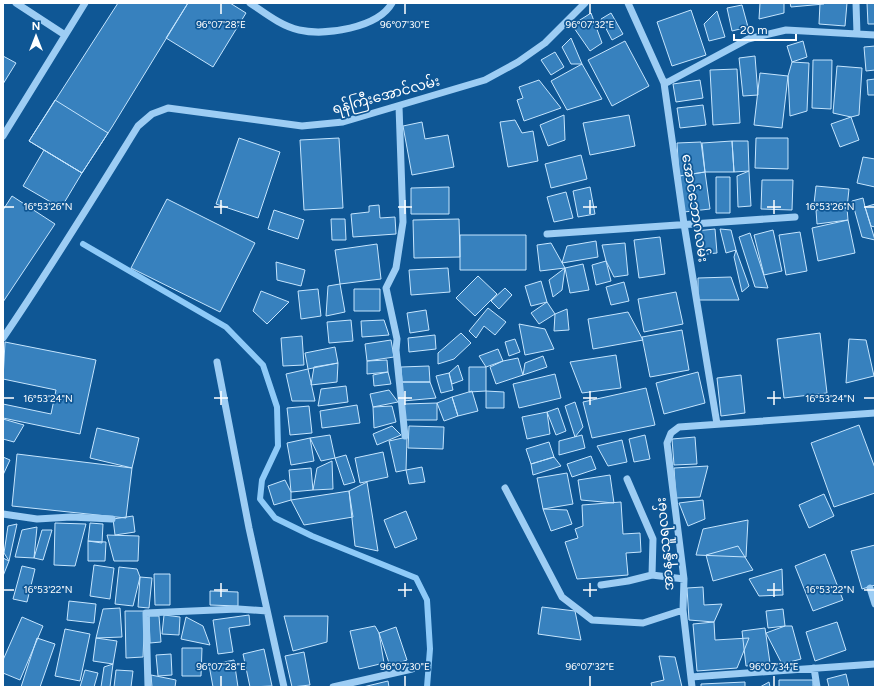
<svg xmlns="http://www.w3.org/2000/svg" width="878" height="690" font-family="Figtree,'Noto Sans Myanmar',sans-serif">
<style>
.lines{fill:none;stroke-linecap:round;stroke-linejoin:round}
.stream{stroke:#8ecaf8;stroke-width:6}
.building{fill:#3781be;stroke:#c5e5fe}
.minor{stroke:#9dcdf4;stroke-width:7}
.ticks{fill:none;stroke:#fff;stroke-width:1.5}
.labels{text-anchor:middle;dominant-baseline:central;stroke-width:3.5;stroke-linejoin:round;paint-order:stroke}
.street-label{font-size:14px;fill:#fff;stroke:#0f5795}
.ticks-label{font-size:10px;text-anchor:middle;fill:#fff;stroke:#0f5795;stroke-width:3.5;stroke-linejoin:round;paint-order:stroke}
</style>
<rect width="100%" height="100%" fill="#0f5795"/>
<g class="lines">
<path class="stream" d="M83,244L226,327L263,365L277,407L278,446L262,480L260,499L275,518L312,536L416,578L427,600L430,649L427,687"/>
</g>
<path class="building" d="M118,3H188L112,127L82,173L29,141Z
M188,3H230L246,13L213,67L166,38Z
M760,3H784V13L759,19Z
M790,3H824V4L791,7Z
M820,3H847L845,26L819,24Z
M867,3H875V24H868Z
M742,5L748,27L732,31L727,8Z
M691,10L706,55L672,66L657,22Z
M717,11L725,37L709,41L704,24Z
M591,13L602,43L590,51L572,25Z
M611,13L623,34L612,40L601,19Z
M571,38L582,64H571L562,47Z
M625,41L649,86L612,106L588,60Z
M803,41L807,57L792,62L787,46Z
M875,46V70L866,71L864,47Z
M555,52L564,67L551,75L541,60Z
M3,56L16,63L3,84Z
M755,56L758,95L743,96L739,58Z
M813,60H832L831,109L812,108Z
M792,62L809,63L807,111L790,116L788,76Z
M582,64L602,99L567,110L551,81Z
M837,66L862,68L859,115L851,117L833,113Z
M737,69L740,123L713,125L710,70Z
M760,73L788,76L782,128L754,125Z
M875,79V95H868L867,80Z
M539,80L561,108L524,121L517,100L523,98L519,87Z
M700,80L703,98L676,102L673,84Z
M55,100L108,133L82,173L29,141Z
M703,105L706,125L680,128L677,108Z
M564,115L565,140L548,146L540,125Z
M629,115L635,146L590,155L583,123Z
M851,117L859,140L840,147L831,124Z
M515,120L522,133L533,131L538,161L508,167L500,122Z
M422,122L425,139L448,135L454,167L412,175L403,126Z
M239,138L280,152L258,218L216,204Z
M339,138L343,208L304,210L300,140Z
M756,138H788V169L755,168Z
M732,141L734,172H705L702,143Z
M732,141H748L749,171L734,172Z
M701,142L705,172L679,176L677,143Z
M44,150L82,173L61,208L23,186Z
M581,155L587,179L551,188L545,164Z
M863,157L875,159V187L857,183Z
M749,171L751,206L738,207L737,176Z
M705,172L710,209L684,212L679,176Z
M716,177H730V213H716Z
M762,180H793L792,210L761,209Z
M816,186L849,189L847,208L814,204Z
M449,187V214H411V188Z
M590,187L595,214L578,217L573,191Z
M566,192L573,218L554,222L547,197Z
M12,196L55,224L3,302V210Z
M863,198L865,207L875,240L862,237L852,201Z
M167,199L255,243L220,312L131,268Z
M875,204V227L871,226L865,207Z
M379,205L380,218L395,217L396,234L353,237L351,214L369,212V206Z
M847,208L848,220L817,224L816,210Z
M274,210L304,220L298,239L268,229Z
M331,219H345L346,240H332Z
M459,219L460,257L414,258L413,220Z
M848,220L855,253L818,261L812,228Z
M715,229L717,253L698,255L696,231Z
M720,229L731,230L736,250L726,253Z
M773,230L782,271L764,275L754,235Z
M800,232L807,271L786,275L779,235Z
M750,233L768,288L755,287L739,237Z
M460,235H526V270H460Z
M660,237L665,274L639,278L634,240Z
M596,241L598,257L562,263L567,246Z
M551,243L565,268L540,271L537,245Z
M625,243L628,275L614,277L606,261L602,245Z
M377,244L381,279L340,284L335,250Z
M736,250L749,286L742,292L734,257Z
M606,261L611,281L596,285L592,265Z
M276,262L305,270L301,286L277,280Z
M583,264L589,290L570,293L565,268Z
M448,268L450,292L411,295L409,270Z
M565,268L562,290L553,297L549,280Z
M478,276L497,294L475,316L456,298Z
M731,277L739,300H698V278Z
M541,281L547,302L531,306L525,286Z
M624,282L629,301L611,305L606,287Z
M340,284L345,312L326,316L328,286Z
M505,288L512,295L499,309L491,301Z
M318,289L321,316L301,319L298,291Z
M354,289H380V311H354Z
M261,291L289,302L267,324L253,311Z
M676,292L683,324L644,332L638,299Z
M547,302L555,314L539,324L531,313Z
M488,308L506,322L495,335L484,326L476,338L469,331Z
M567,309L569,330L554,331L555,314Z
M426,310L429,330L410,333L407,313Z
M628,312L643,340L593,349L588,319Z
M351,320L353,341L329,343L327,322Z
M384,320L389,335L362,337L361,321Z
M519,324L545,329L554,349L525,355Z
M682,330L689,370L650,377L642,337Z
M461,333L471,343L454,359L438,364V353Z
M820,333L827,393L784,398L777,339Z
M435,335L436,349L409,352L408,338Z
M302,336L304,365L283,366L281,338Z
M515,339L520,352L509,356L505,342Z
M849,339L866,340L874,376L846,383Z
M391,340L394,357L367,361L365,344Z
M5,342L96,360L80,434L3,418V404L51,414L56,390L3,379Z
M335,347L338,363L308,369L305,353Z
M498,349L503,361L486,367L479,356Z
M616,355L621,388L582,393L570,362Z
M543,356L547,367L523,375L525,363Z
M518,358L523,375L496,384L490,367L503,361Z
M387,360L388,372L367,374V361Z
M338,363L337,382L311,385L314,367Z
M458,365L463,380L452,384L449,373Z
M429,366L430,382H402L401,367Z
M469,367H486V391L469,392Z
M308,369L315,401H292L286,374Z
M388,372L391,384L374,386L373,375Z
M698,372L705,403L664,414L656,383Z
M449,373L453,390L441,393L436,376Z
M555,374L561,398L519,408L513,384Z
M741,375L745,413L721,416L717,378Z
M402,382H430L436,398L403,401Z
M346,386L348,402L318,406L321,389Z
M646,388L655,425L592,438L583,402Z
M389,390L398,402L373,407L370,394Z
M472,391L478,411L458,416L452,397Z
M486,391L504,392V408H486Z
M452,397L458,416L444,421L437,403Z
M575,402L583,427L575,437L565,406Z
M437,403V420H405L404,404Z
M357,405L360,423L322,428L320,411Z
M309,406L312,433L290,435L287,408Z
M392,406L396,422L374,428L373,407Z
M558,408L566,431L556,435L547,412Z
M547,412L550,434L527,439L522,417Z
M3,419L24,425L14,442L3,439Z
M859,425L875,468V493L834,507L811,443Z
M392,426L401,435L377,445L373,434Z
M409,426L444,427L443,449L408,448Z
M97,428L139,438L132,468L90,458Z
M330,435L335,458L321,461L310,438Z
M582,435L585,448L559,455V441Z
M645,435L650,459L634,462L629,439Z
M407,437L406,470L396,472L389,441Z
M695,437L697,464L674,465L672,439Z
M310,438L314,461L291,465L287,443Z
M622,440L627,462L608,466L597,446Z
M549,442L554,457L531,464L526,449Z
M383,452L388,477L360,483L355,458Z
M17,454L132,468L126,518L12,506Z
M346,455L355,482L344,485L335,458Z
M591,456L596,469L572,477L567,464Z
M3,457L10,460L3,475Z
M554,457L561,466L533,475L531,464Z
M332,461L333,489L313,490L317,468Z
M708,466L700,497L676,498L674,468Z
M422,467L425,482L409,484L406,470Z
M311,468L313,490L291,492L289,470Z
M567,473L573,504L543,509L537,478Z
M610,475L614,503L581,500L578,480Z
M285,480L291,492V500L274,505L268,486Z
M367,482L378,551L355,546L349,491Z
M349,491L353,517L304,525L291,500Z
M824,494L834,516L809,528L799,505Z
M703,500L705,519L688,526L679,503Z
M621,502L623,534L640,533L641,552L626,553L628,575L577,579L565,542L578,538L575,529L583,526L582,505Z
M543,509L567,510L572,524L551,531Z
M406,511L417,539L395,548L384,520Z
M133,516L135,532L115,535L113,519Z
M748,520L746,557L696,555L703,529Z
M55,523L86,524L75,566L54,565Z
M90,523L103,524L102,543L88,541Z
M17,524L9,561L4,553L8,526Z
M37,527L34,558L15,557L22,530Z
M42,530H52L43,560L34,558Z
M107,535L139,536L138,561H114Z
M88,541L106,542L105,561H88Z
M875,545V585L862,589L851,551Z
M738,546L753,570L713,581L706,555Z
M825,554L843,600L813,611L795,566Z
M3,558L9,561L3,576Z
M94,565L114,568L110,599L90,596Z
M22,566L35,569L27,602L13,599Z
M119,567L137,569L140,577L133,606L115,604Z
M782,569L783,595L759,596L749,579Z
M154,574H170V605H155Z
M140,577L152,578L149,608L138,607Z
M703,587L704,605L722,604L714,622L689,620L687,588Z
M210,591L238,592V606L210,605Z
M69,601L96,604L94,623L67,620Z
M542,607L575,611L581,640L538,634Z
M120,608L122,637L96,638L103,609Z
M783,609L785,626L768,628L766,611Z
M125,611H145L143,657L126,658Z
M164,615L180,617L179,635L162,634Z
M249,615L250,625L229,628L233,652L218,654L213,620Z
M149,616H159L161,642L150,643Z
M284,616H328L327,642L293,651Z
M22,617L43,626L20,680L3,673V660Z
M186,617L203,626L210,645L181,639Z
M714,622L715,640L749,638L737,668L697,671L693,624Z
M837,622L846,650L815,661L806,632Z
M375,626L379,633L384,663L359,669L350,631Z
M785,626H792L801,659L782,664L766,633Z
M396,627L407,660L390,666L379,633Z
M765,628L770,663L746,666L742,631Z
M65,629L90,634L80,681L55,676Z
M37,638L55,644L40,687H21Z
M96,638L117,641L113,664L93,661Z
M182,648H202L201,676H182Z
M264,649L272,686L250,687L243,654Z
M304,652L310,685L292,687L285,656Z
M171,654L172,675L158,676L156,655Z
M659,656L675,657L682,687H652L651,683L664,680Z
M234,660L238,687H213L209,665Z
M113,664L110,687H101L104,667Z
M85,670L98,673L94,687H80Z
M116,670L133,671L131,687H114Z
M846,674L849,687H829L827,679Z
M151,675L176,680L175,687H152Z
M779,680H813V687H779Z
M388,681L389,687H363Z
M745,682V687H701V684Z
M769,682L770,687H760Z"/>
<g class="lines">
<path class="minor" d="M16,3L65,35
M250,3C265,13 281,26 299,30C325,36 378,28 392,3
M628,3L664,83L684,224L717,424
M856,3L857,34
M664,83L668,82L748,39L786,30L875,35
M399,106L403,222L396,268L386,288L397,339L396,350L405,436
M3,136L85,3
M547,234L795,217
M3,338C50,269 94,197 138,126L152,114L168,108L302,126L343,122L485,80L518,62L545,43L585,3
M217,362L249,528L284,687
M505,488L562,597L592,620L643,623L683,610
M3,514L37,519L71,517L112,519
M652,575L684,579
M601,585L628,581L652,575L653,539L627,479
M870,588L875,604
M814,668L817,687
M691,677L875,664
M148,687L146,613L238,609L267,611
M333,687L412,669
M692,687L683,610L684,579L667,443L671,433L679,427L875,413"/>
</g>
<path class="ticks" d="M221,4V14M405,4V14M590,4V14M221,200V214M405,200V214M590,200V214M774,200V214M4,207H14M214,207H228M398,207H412M583,207H597M767,207H781M864,207H874M221,391V405M405,391V405M590,391V405M774,391V405M4,398H14M214,398H228M398,398H412M583,398H597M767,398H781M864,398H874M221,583V597M405,583V597M590,583V597M774,583V597M4,590H14M214,590H228M398,590H412M583,590H597M767,590H781M864,590H874M221,676V686M405,676V686M590,676V686M774,676V686"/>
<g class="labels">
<g class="street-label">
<text transform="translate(386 95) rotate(-15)">ရန်ကြီးအောင်လမ်း</text>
<text transform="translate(695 208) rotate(81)">အောင်ဘောဂလမ်း</text>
<text transform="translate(665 544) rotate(-95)">အာနန္ဒသူရလမ်း</text>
</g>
</g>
<g class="ticks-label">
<text x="221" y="28">96°07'28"E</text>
<text x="405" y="28">96°07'30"E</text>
<text x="590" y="28">96°07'32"E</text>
<text x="48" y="210">16°53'26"N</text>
<text x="830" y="210">16°53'26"N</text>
<text x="48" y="402">16°53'24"N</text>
<text x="830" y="402">16°53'24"N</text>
<text x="48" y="593">16°53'22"N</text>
<text x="830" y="593">16°53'22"N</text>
<text x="221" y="670">96°07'28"E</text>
<text x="405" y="670">96°07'30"E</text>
<text x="590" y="670">96°07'32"E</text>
<text x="774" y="670">96°07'34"E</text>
</g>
<rect width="878" height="690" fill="none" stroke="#ffffff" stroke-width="8"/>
<g transform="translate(36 36)" stroke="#0f5795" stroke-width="3" paint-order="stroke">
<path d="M0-3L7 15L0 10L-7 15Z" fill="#ffffff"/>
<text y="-6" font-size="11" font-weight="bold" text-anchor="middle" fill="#ffffff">N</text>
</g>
<path d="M734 34v6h62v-6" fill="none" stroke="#ffffff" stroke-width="2"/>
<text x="740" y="34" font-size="12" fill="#ffffff" stroke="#0f5795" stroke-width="3" paint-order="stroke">20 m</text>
</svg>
